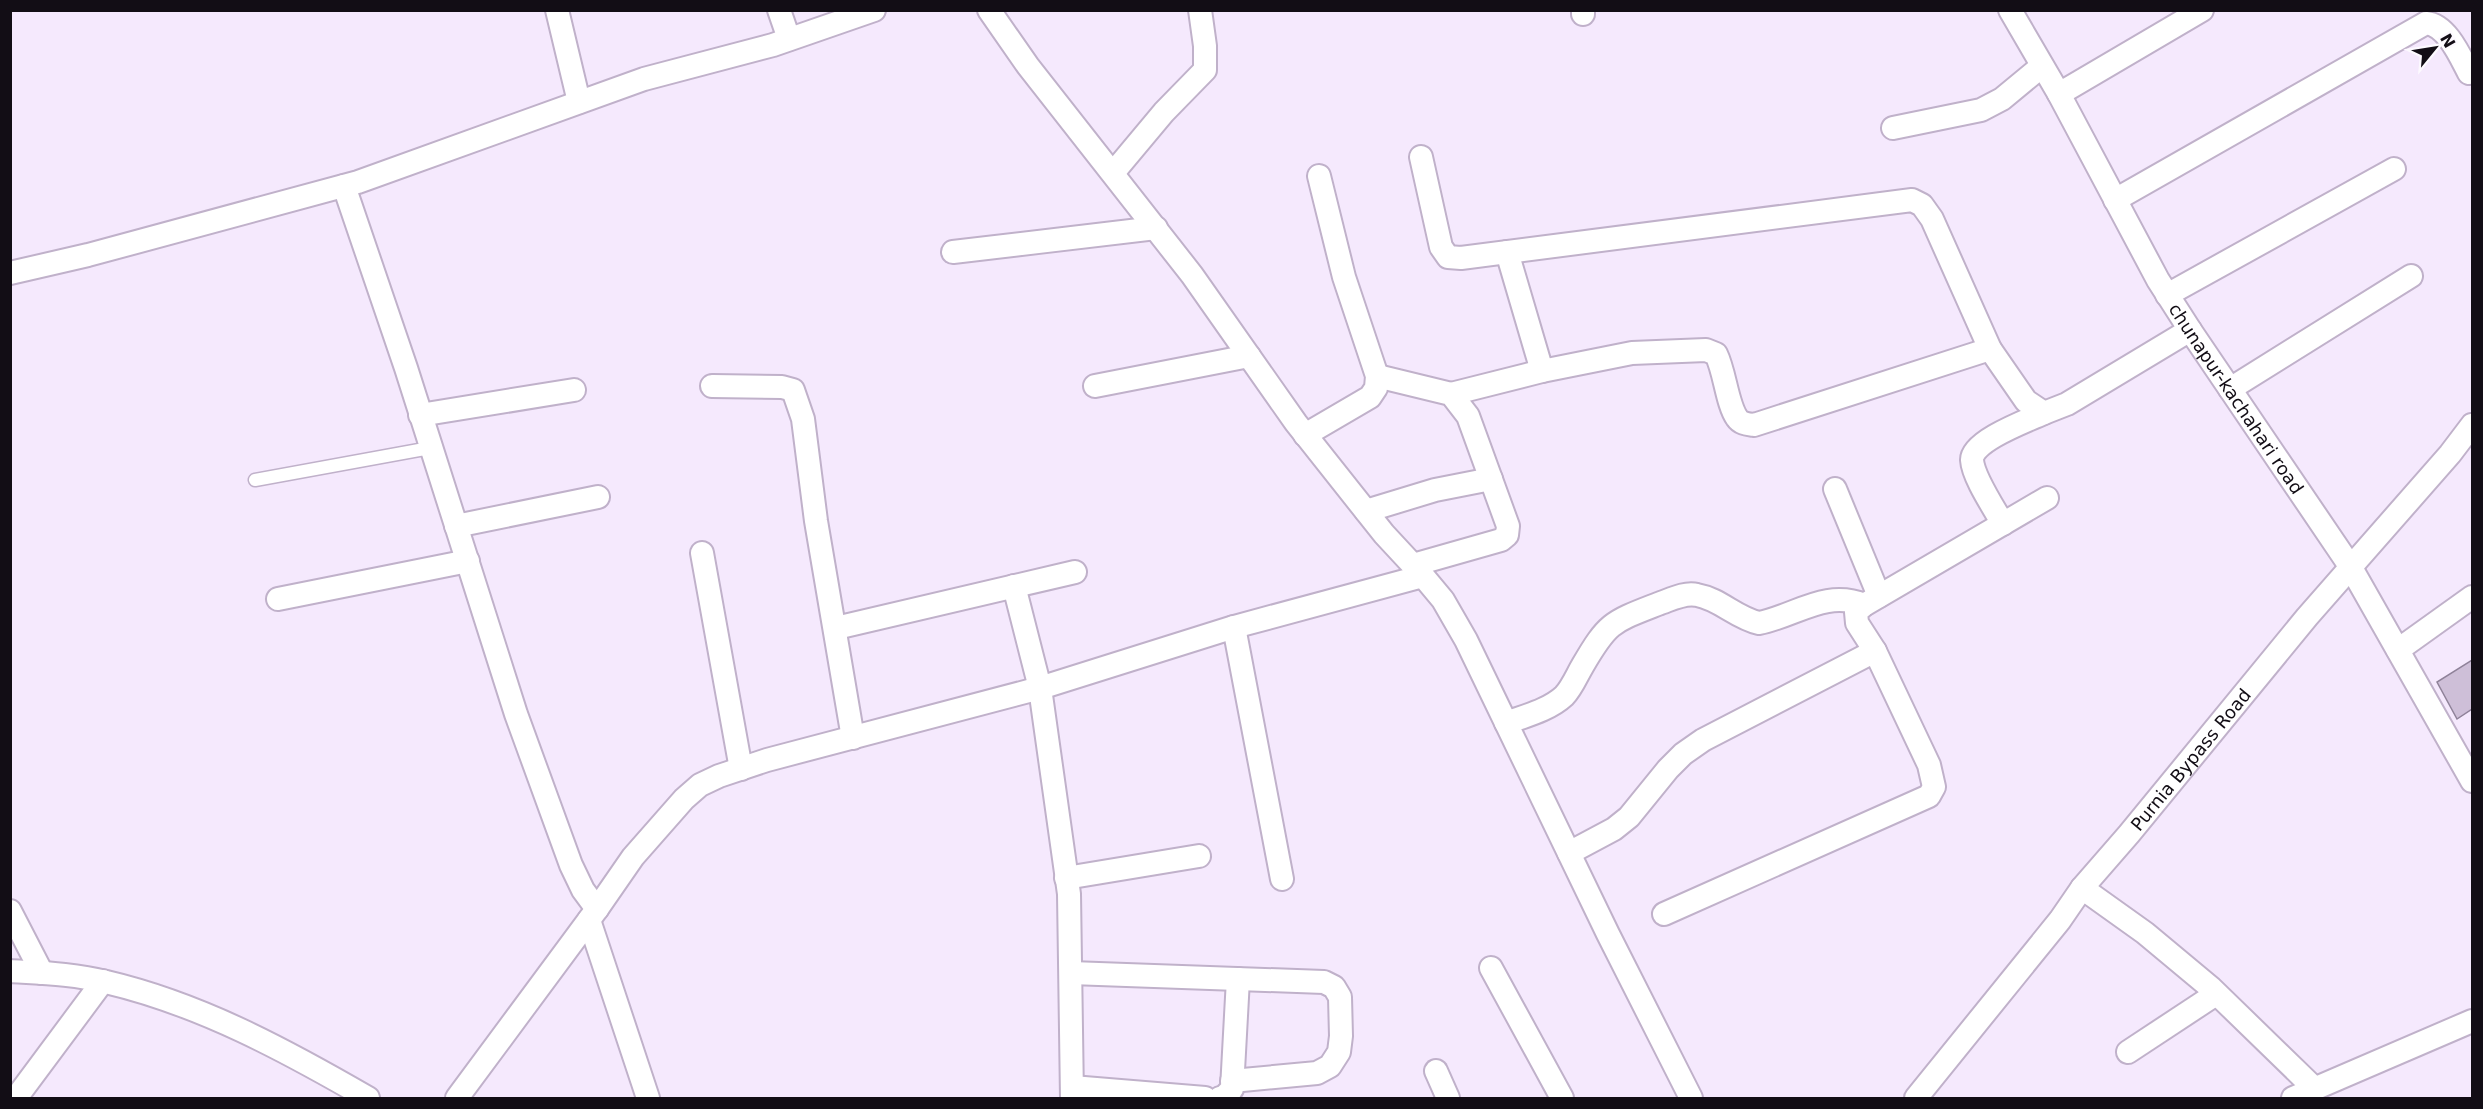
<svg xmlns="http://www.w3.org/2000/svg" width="2483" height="1109" font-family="'DejaVu Sans',sans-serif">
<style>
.building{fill:#cebfd8;stroke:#8f8299;stroke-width:1.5}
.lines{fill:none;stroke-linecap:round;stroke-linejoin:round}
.lane-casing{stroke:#c0b1ca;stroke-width:15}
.street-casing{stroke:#c0b1ca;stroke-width:26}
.lane{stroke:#fff;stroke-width:12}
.street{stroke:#fff;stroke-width:22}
.labels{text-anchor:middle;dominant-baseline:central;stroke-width:4.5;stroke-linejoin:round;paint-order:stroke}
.street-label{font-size:18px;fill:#120d15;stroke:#fdfaff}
</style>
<rect width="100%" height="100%" fill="#f5e9fd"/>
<path class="building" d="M2472,660V709L2457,719L2437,682Z"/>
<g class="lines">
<g class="lane-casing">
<path id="lane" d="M255,480L430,448"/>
</g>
<g class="street-casing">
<g id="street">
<path d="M557,10L579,102"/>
<path d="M779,10L789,39"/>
<path d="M989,10L1028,66L1192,275L1296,423L1384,534L1423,576"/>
<path d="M1583,10V14"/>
<path id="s1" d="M2010,10L2059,94L2158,280L2190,330L2350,566L2472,781"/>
<path d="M2059,94L2202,10"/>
<path d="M1893,128L1981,110L2002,99L2042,66"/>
<path d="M1421,157L1441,247L1448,257L1461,258L1912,200L1922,205L1932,219L1990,349L2026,401L2044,413L2067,404L2190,330"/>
<path d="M1113,173L1164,112L1205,70V46L1200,10"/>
<path d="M344,186L406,368L516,714L571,865L583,890L597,909"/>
<path d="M2115,200L2426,23C2447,25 2460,56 2469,73"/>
<path d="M953,252L1156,228"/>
<path d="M1507,252L1542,371"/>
<path d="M10,273L88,255L358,182L644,79L773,45L874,10"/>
<path d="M2167,295L2394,169"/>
<path d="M1377,376L1451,394L1468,416L1508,526L1507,535L1501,540L1413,565"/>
<path d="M712,386L782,387L793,390L803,419L816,521L853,738"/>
<path d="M1095,386L1249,356"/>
<path d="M2230,389L2411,276"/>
<path d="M1451,394L1542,371L1632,353L1706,350L1716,354C1725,372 1727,404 1737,418C1741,424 1748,424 1754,425L1990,349"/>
<path d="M420,415L574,390"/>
<path d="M1305,435L1370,397L1376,388L1377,376L1344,277L1319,176"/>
<path d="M1835,489L1879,596"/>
<path d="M1366,511L1435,490L1491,479"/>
<path d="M2003,524C1994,508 1973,477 1972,460C1971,441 2029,420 2044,413"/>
<path d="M456,526L598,497"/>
<path d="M702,553L741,769"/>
<path d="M1014,586L1040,688L1069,894L1072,1098"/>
<path d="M278,599L468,561"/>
<path d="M1234,627L1282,879"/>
<path d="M836,628L1075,572"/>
<path d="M2398,650L2472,597"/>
<path d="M1506,723C1525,716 1549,710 1564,696C1572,688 1577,675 1583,665C1608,622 1612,622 1658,604C1670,600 1684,592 1697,595C1720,599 1736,618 1759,623C1795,616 1826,589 1864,605"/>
<path d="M1569,853L1614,829L1629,817L1668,769L1683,754L1703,740L1875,651"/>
<path d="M1066,878L1199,856"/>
<path d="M2082,888L2145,933L2211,988L2315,1089"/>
<path d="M10,911L42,973"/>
<path d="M1664,914L1929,796L1934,787L1929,765L1875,651L1857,623L1856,612L1864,605L2047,498"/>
<path d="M589,920L648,1098"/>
<path d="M1491,968L1562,1098"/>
<path d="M10,971C42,973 75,974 106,982C200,1004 285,1050 368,1098"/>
<path d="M1071,973L1324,982L1334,987L1340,997L1341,1036L1339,1052L1330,1066L1317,1073L1232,1081"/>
<path d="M2128,1052L2216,994"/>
<path d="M1436,1071L1448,1098"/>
<path d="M1072,1087L1205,1098"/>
<path d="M16,1098L103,981"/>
<path d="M457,1098L597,909L633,857L684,799L700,785L719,776L767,760L1040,688L1234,627L1423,576L1443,600L1466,640L1608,934L1691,1098"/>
<path d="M1220,1098L1224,1097L1232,1089L1238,979"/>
<path id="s2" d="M1916,1098L2060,920L2082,888L2129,834L2307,617L2450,454L2472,425"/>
<path d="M2293,1098L2472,1021"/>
</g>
</g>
<use href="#lane" class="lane"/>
<use href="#street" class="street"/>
</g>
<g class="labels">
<g class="street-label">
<text stroke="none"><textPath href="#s1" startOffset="450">chunapur-kachahari road</textPath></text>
<text stroke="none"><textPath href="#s2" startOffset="436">Purnia Bypass Road</textPath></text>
</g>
</g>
<rect width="2483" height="1109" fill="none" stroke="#120d15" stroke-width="24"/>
<g transform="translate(2435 48) rotate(60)" stroke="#fdfaff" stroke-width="4.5" paint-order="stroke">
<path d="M0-4.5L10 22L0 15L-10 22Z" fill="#120d15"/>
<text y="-9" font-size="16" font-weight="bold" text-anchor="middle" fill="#120d15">N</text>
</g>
</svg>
